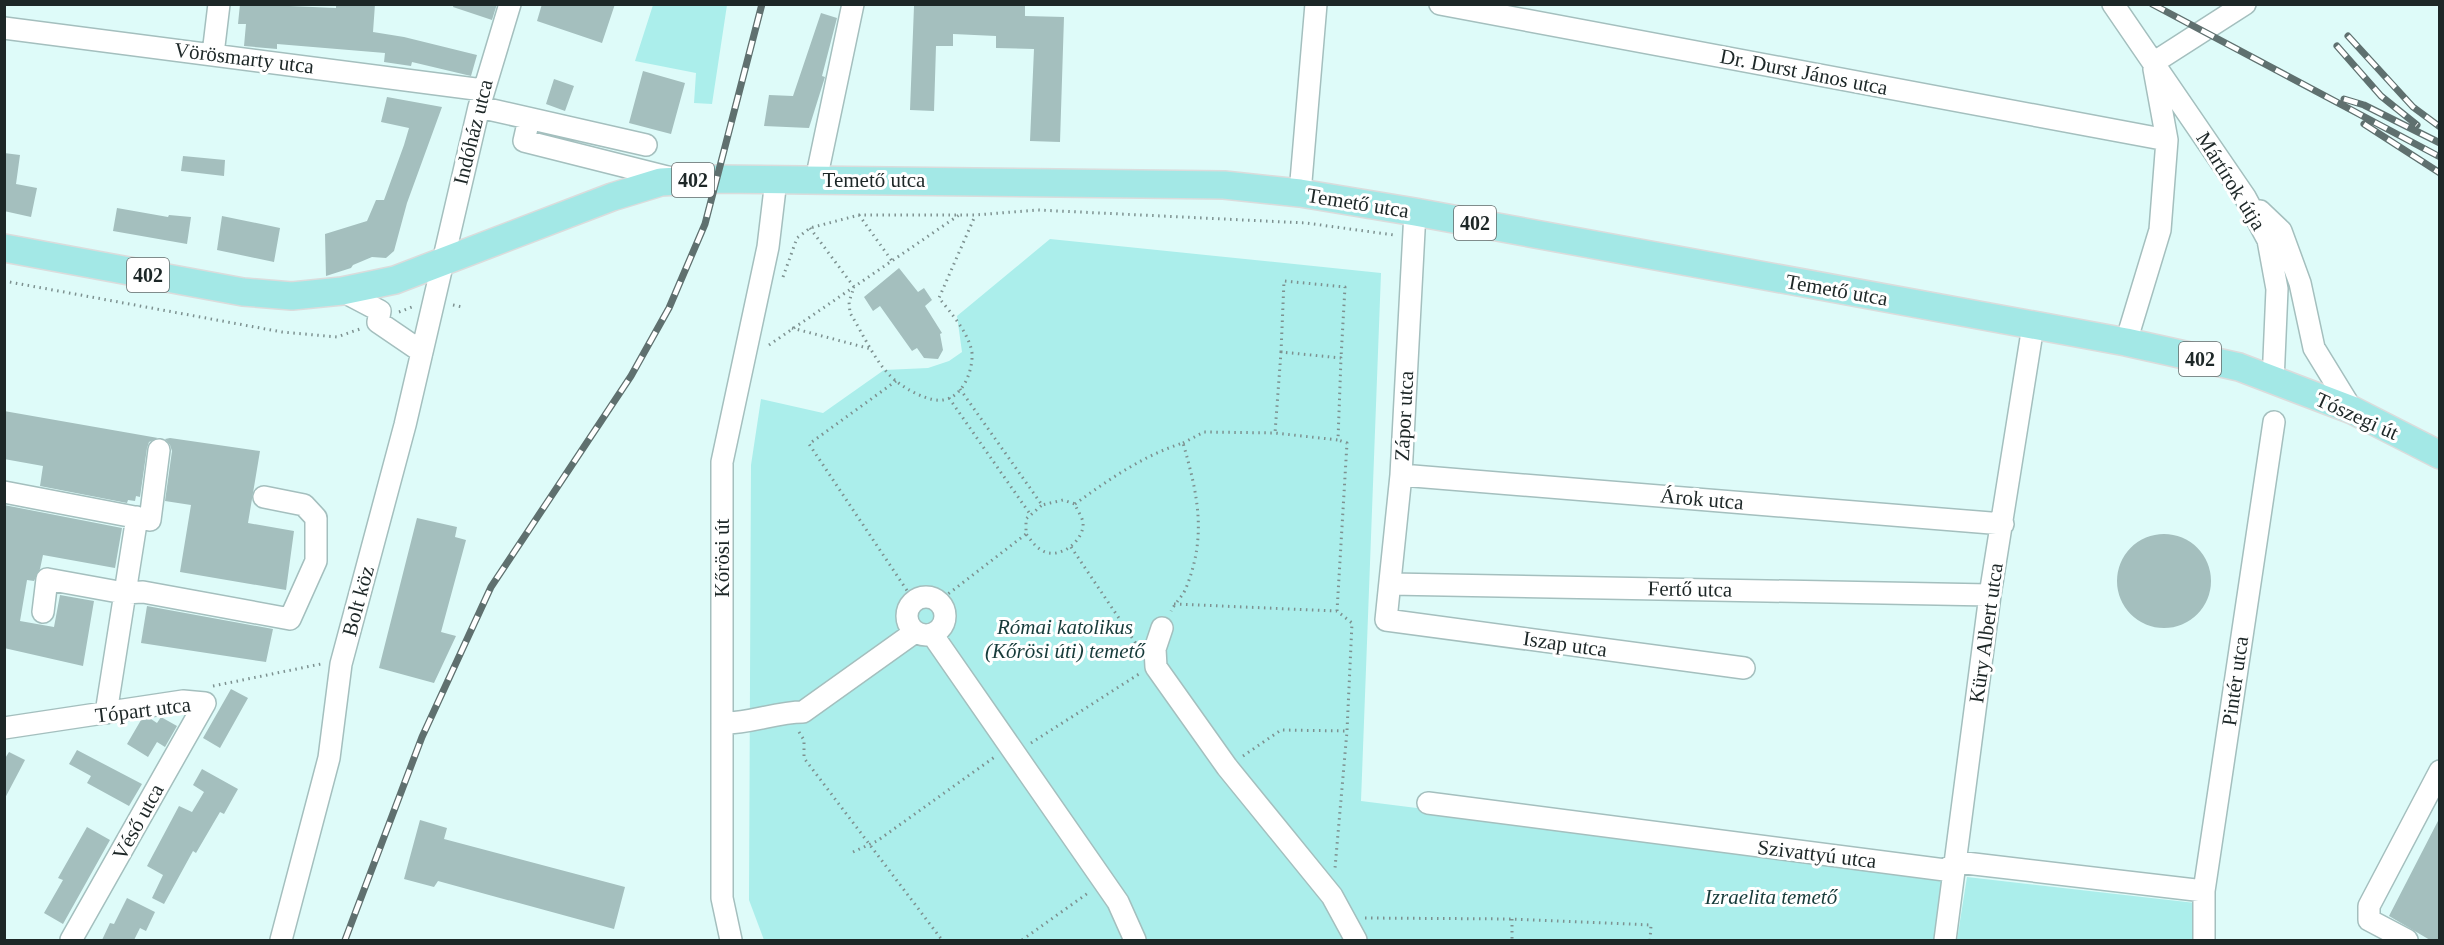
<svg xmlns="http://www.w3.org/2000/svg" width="2444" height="945" font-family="Georgia,serif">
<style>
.green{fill:#abeeeb}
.building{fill:#a4bfbe}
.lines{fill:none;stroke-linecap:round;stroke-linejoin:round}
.minor-casing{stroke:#a4bfbe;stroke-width:24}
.major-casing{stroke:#dbdcdc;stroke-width:30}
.path{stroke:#7d9190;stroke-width:3;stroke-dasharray:1.5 4.5;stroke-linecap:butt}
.minor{stroke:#fff;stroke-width:21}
.major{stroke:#a3e8e6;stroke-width:27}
.rail-casing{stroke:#5f706f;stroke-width:7}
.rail{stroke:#fff;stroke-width:4.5;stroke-dasharray:14;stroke-linecap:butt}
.labels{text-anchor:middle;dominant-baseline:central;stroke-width:6;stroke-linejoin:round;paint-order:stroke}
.shield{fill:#fff;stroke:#616868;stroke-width:1.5}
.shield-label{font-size:20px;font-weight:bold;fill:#1d2727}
.street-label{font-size:21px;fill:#1d2727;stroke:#fff}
.park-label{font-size:21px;font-style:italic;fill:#173b3a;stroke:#fff}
</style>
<rect width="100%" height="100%" fill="#defbf9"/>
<path class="green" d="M653,5H727L712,104L694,103L696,73L635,61Z
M1050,239L1381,273L1361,801L1948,875L1939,940H764L749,900L751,465L761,399L823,413L884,370L928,368L949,361L962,352L957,316Z
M1967,877L2204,904L2205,940H1957Z"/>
<path class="building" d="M240,4L336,8V4H375L373,32L404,37L477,55L471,76L412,62L411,66L384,62L385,53L277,44V49L244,46L246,24H238Z
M454,4H497L492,20L453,7Z
M542,4H615L602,43L537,21Z
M1025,4V16L1064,17L1060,142L1030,141L1034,49L996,48V36L953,34V46H936L934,111L910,110L914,6Z
M821,13L837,18L822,76L825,77L809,128L764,126L769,95L793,96Z
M643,71L685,83L671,134L629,123Z
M554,79L574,86L565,111L546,104Z
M387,97L442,107L407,203L394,251L386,258L372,257L353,265L351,268L326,276L325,234L367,221L376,200H384L404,145L409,128L381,122Z
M4,153L20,155L16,184L37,188L31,217L4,211Z
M183,156L225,160L224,176L181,171Z
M117,208L168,217L169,215L191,217L187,244L113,231Z
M222,216L280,228L274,262L217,250Z
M899,268L918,292L924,288L932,300L925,306L942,333L940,334L943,350L938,359L924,358L917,348L912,351L880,306L873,311L864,297Z
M4,411L158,438L149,442L147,448L140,497L136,496L135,501L128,500L127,503L40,486L43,466L4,459Z
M170,438L260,451L248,523L294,531L286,590L180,572L191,505L165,501L172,451L170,445L165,439Z
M4,505L122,528L115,568L43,555L40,569L34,581L27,580L20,621L54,627L60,595L94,601L83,666L4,648Z
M417,518L457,527L455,537L466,540L441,632L456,636L434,683L379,668Z
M2117 581a47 47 0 1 1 94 0a47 47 0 1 1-94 0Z
M147,606L273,629L266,662L141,643Z
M231,689L248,698L220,748L203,738Z
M161,717L177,726L165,747L157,742L148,757L127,744L141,720L151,719L157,723Z
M77,750L142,784L129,806L87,783L91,776L69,764Z
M9,752L25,760L4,800V760Z
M202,769L238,789L224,814L220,812L196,853L193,851L164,904L152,898L163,875L147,866L179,806L192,812L204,792L193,785Z
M2439,819V940H2430L2389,916Z
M420,820L447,828L444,839L625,887L614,929L438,881L434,887L404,879Z
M87,827L110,840L63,924L44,913L63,880L58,878Z
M127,898L155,912L146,931L140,928L134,940H102L110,923L114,924Z"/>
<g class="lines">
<g class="minor-casing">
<path id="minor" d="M1440,4L2167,140
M2113,4L2245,197L2268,240L2277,289L2273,382
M4,28L483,90
M213,54L219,4
M2153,63L2245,4
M479,107L646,145
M529,119L524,141L675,179
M816,180L853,4
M1300,193L1316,4
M2260,211L2281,231L2300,283L2314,348L2352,410
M1415,212L1401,475L1386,620L1744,668
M342,291L380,311L378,322L422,352
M2126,342L2160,230L2167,140L2154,69
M1401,475L2003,524
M4,492L150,520L159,450
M1391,584L1990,595
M907 616a19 19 0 1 1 38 0a19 19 0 1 1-38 0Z
M43,612L47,579L124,593L143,592L290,619L316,561V518L304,505L264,497
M1162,628L1155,649L1156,667L1227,767L1332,896L1356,940
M932,634L1118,902L1135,940
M106,713L137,517
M722,723C750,724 775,712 803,712L915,632
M4,728L183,701L205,703L71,940
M1428,803L1945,870L1957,862L2204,891
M281,940L329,758L341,664L405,425L479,107L510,4
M731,940L722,898V462L768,247L776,180
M1945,940L1990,595L2033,326
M2204,940V891L2274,422
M2407,940L2369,920V906L2440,771"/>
</g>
<g class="major-casing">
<path id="major" d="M4,248L243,292L292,296L342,291L395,280L612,197L661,182L715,179L1224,185L1300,193L1415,212L2126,342L2239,367L2352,410L2440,455"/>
</g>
<path class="path" d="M859,215L892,261
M810,228L854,287L849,302L850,313C864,335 876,365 896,381C907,390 929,402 943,400C963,397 973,371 972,353C969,333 951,313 939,298L975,216
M783,277L797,238L810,228L859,215H975L1038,210L1306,223L1394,235
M4,281L282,332L337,337L360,329
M453,305L462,307
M399,312L412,307
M792,328L871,349
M769,345L962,213
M1281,352L1284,281L1345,287L1341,358
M896,381L809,444L914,601
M960,389L1042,505L1063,500L1075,504C1077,510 1082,517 1083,522C1085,541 1059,560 1043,551C1035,547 1031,540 1026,534V519L1042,505
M949,398L1030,514
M1183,443L1204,432L1275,433L1338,440L1341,358L1281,352L1275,433
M1075,504C1108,480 1144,455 1183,443C1198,495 1207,536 1186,588C1183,596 1175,603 1171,611
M1071,547L1137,645
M939,601L1026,534
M1174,604L1337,611L1352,623L1347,731L1335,868
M1337,611L1347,443L1338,440
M213,686L321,664
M799,732L804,740V758L942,940
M1031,743L1139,674
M1243,756L1281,730L1347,731
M853,852L877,841L996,756
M1365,918L1512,919L1651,925L1650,940
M1512,919V940
M1022,940L1088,893"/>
<use href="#minor" class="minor"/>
<use href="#major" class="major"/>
<g class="rail-casing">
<path id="rail" d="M2152,4L2440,157
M2348,36L2413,107L2440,127
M2337,46L2381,96L2417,125
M2344,99L2364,105L2440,143
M2364,124L2440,173
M345,940L422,737L491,587L631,376L669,308L705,224L762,4"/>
</g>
<use href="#rail" class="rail"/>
</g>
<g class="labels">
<g class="shield">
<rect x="672" y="163" width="42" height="34" rx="4.5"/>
<rect x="1454" y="206" width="42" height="34" rx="4.5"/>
<rect x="127" y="258" width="42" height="34" rx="4.5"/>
<rect x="2179" y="342" width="42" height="34" rx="4.5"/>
</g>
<g class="shield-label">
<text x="693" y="180">402</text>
<text x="1475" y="223">402</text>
<text x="148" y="275">402</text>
<text x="2200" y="359">402</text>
</g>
<g class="street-label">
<text transform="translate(244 58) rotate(7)">Vörösmarty utca</text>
<text transform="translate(1804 72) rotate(11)">Dr. Durst János utca</text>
<text transform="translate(473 132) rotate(-76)">Indóház utca</text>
<text x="874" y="180">Temető utca</text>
<text transform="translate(2231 181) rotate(58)">Mártírok útja</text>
<text transform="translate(1358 203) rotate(9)">Temető utca</text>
<text transform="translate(1837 290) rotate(10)">Temető utca</text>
<text transform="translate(1404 416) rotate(-87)">Zápor utca</text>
<text transform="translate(2357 416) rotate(24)">Tószegi út</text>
<text transform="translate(1702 499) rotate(5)">Árok utca</text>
<text transform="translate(722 558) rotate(-90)">Kőrösi út</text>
<text transform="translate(1690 589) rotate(1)">Fertő utca</text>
<text transform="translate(358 601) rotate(-75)">Bolt köz</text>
<text transform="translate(1986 633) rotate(-82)">Küry Albert utca</text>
<text transform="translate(1565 644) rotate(8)">Iszap utca</text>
<text transform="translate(2235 681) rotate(-82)">Pintér utca</text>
<text transform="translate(143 710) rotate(-7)">Tópart utca</text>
<text transform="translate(138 822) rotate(-61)">Véső utca</text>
<text transform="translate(1817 854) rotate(7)">Szivattyú utca</text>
</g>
<g class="park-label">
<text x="1065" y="627">Római katolikus<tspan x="1065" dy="24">(Kőrösi úti) temető</tspan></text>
<text x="1771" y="897">Izraelita temető</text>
</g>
</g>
<rect width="2444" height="945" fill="none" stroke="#1d2727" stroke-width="12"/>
</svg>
